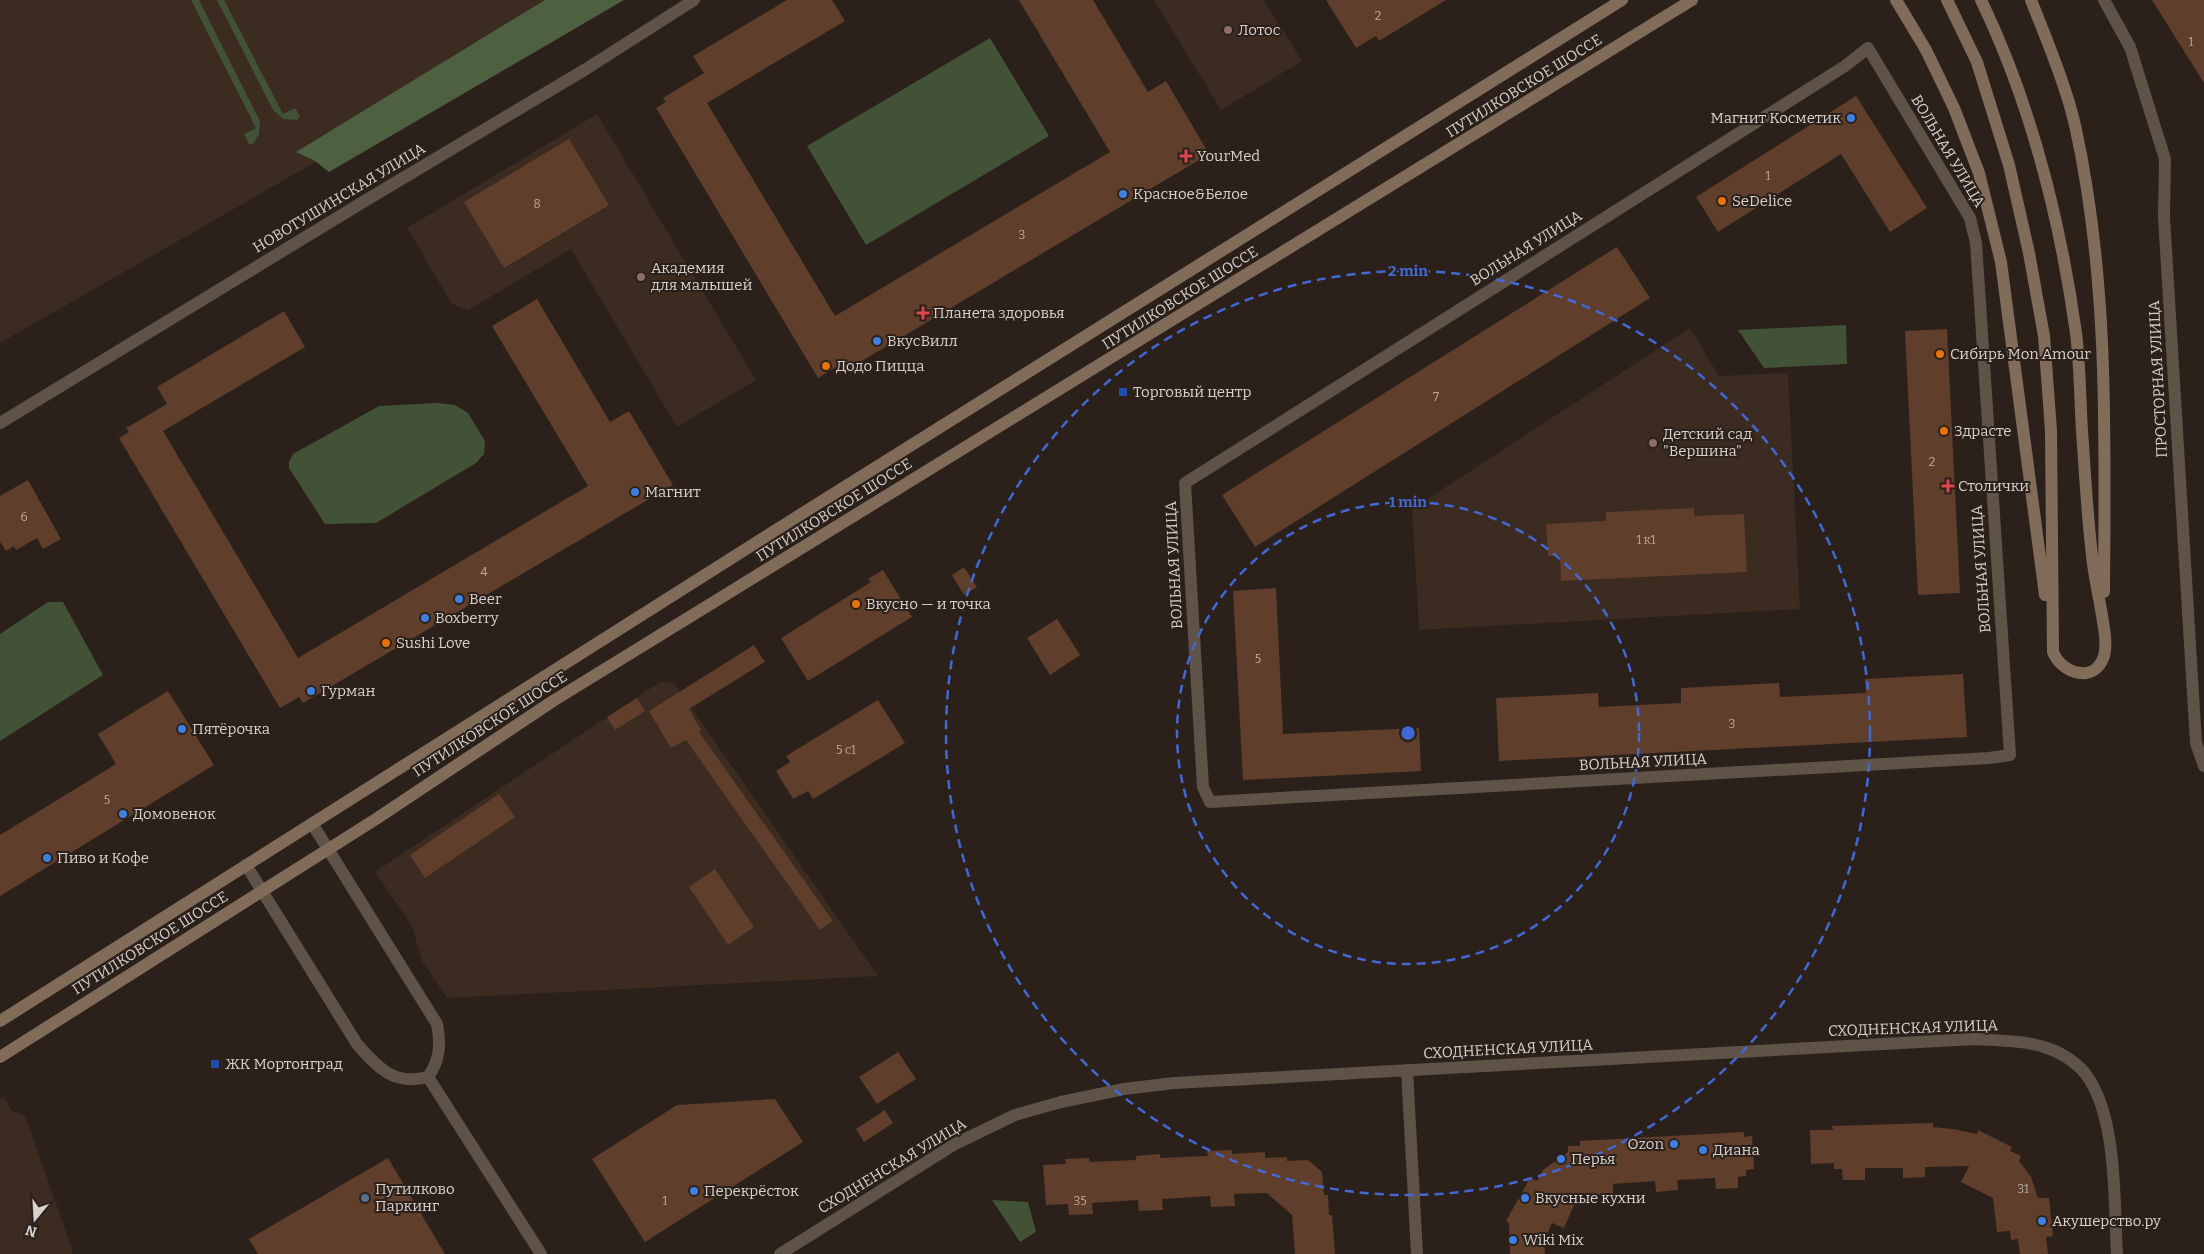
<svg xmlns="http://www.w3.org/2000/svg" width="2204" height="1254" font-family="Bitter,serif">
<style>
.built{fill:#3b2b21}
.green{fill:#415236}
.forest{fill:#4d6040}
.building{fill:#5f3e2b}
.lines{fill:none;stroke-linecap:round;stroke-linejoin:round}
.street{stroke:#5f5247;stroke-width:12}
.secondary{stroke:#816c5a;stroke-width:12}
.ring{fill:none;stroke:#4268d6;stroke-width:2.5;stroke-dasharray:9 6}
.education-dot{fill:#8d6e63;stroke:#2b211a;stroke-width:2}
.shop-dot{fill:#3f7fe0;stroke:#2b211a;stroke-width:2}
.health-dot{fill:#e0444e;stroke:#2b211a;stroke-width:2}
.food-dot{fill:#e8710a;stroke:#2b211a;stroke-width:2}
.transit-dot{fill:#1a4fb4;stroke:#2b211a;stroke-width:2}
.service-dot{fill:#5c6f8a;stroke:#2b211a;stroke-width:2}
.labels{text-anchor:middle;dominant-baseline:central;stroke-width:4;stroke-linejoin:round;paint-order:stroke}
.number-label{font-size:12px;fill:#b9aca4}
.poi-label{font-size:15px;fill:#d7d0cc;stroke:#2b211a;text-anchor:start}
.street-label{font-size:15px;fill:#d7d0cc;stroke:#2b211a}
.centre{fill:#4268d6;stroke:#2b211a;stroke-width:2.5}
.ring-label{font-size:15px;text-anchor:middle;font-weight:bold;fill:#4268d6;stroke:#2b211a;stroke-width:4;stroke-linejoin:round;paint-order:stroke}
</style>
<rect width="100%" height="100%" fill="#2b211a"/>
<path class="built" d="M0,0H558L368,132L0,343Z
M1154,0H1264L1302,61L1221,110Z
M597,114L756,380L677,427L571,249L468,310L452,304L407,228Z
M1690,328L1719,376L1788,373L1800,609L1419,630L1412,509Z
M660,682L674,683L878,976L447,998L422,961L412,926L375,872Z
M4,1097L12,1111L25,1115L73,1252L70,1254H0V1099Z"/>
<path class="green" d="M191,0H199L260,121L259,134L253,144H249L244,134L256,128Z
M217,0H224L283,114L295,108L300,116L297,120L283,119L273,110Z
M990,38L1049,136L866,245L807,146Z
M1846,325L1847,364L1764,368L1738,330Z
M438,403L455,405L468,413L485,441L484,454L476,463L376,523L325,524L289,468V462L293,454L379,406Z
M48,602H63L103,675L0,741V634Z
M992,1200L1028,1202L1036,1232L1020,1242Z"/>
<path class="forest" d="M545,0H624L329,172L315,161L296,152Z"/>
<path class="building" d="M787,0H832L845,21L707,103L835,316L1110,152L1019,0H1093L1148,92L1166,81L1209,154L840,374L836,367L818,378L656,108L666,102L663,98L704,73L693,56Z
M1326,0H1446L1379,41L1376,36L1356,48Z
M2152,0H2204V83Z
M1856,96L1927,208L1890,232L1841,154L1718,232L1696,197Z
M569,139L609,205L504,268L464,202Z
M1617,247L1650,298L1255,547L1222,495Z
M537,299L610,422L629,411L673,485L303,703L299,697L280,708L119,438L129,432L126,428L167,404L157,387L284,311L305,347L163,431L298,658L588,486L492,326Z
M1947,329L1960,593L1918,595L1905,331Z
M28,480L61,539L43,549L37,538L16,550L14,546L6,551L0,542V496Z
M1694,508V516L1744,514L1747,572L1561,581L1560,556H1548L1546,524L1606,521V512Z
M964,567L977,587L964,595L952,575Z
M883,570L912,617L808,681L781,638L871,582L868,579Z
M1276,588L1283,734L1419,728L1421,771L1243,780L1233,591Z
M1057,619L1080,655L1050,675L1027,638Z
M754,645L765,662L689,709L701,730L699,732L833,921L820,930L686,740L671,748L649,711Z
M1963,674L1967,737L1499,761L1496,698L1598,693L1599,707L1681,703V688L1779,683L1780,697L1866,693L1865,679Z
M168,691L214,765L0,896V835L116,764L98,734Z
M637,698L645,711L615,730L607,717Z
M878,700L905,743L813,799L808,791L793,799L776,771L790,762L786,756Z
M499,794L515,817L425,878L410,855Z
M715,869L754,927L728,945L689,887Z
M898,1052L916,1079L877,1104L859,1077Z
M775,1099L803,1142L645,1242L592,1159L677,1105Z
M885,1110L893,1123L864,1142L856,1129Z
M1933,1123V1127L1953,1129L1977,1134L1978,1130L2012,1147L2010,1151L2021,1156L2019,1161L2031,1177L2038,1198H2049L2053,1236L2046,1237L2048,1254H2020L2018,1239L2011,1240L2010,1231L1997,1232L1993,1198L1961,1182L1969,1166L1925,1167V1177L1903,1178V1168H1865V1180H1843L1842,1169H1834V1163L1811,1164L1810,1130H1833L1832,1126Z
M1744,1132V1137L1752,1136L1754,1169L1746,1170V1176L1738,1177V1188L1716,1189L1715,1178L1677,1180L1678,1190L1656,1192L1655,1181L1613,1184V1194L1578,1196L1564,1228L1552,1223L1544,1241L1545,1254H1510L1509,1223L1506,1221L1530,1178L1537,1181L1543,1170L1568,1152V1146H1580V1141Z
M1232,1150V1154L1265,1152V1158L1287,1157V1161L1308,1160L1322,1172L1324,1195H1328L1329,1215H1332L1335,1254H1295L1292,1215L1267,1193L1234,1194L1235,1206L1211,1207L1210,1196L1162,1199L1163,1210L1139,1211L1138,1200L1092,1203L1093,1214L1069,1215L1068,1204L1046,1205L1043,1165L1066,1164L1065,1159L1089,1158L1090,1162L1136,1160V1156L1160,1154V1158L1208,1156L1207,1151Z
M388,1158L445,1254H258L249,1239Z"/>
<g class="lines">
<path class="street" d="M2104,0L2130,47L2165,159L2164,217L2196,743L2204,766
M1868,48L1970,218L1976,243L2010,755L1989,758L1210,802L1203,787L1185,483L1845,66Z
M0,423L368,199L586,69L694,0
M246,865L357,1044C378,1068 394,1086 428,1077C440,1060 441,1044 437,1024L313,825
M1407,1070L1417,1254
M428,1077L541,1254
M780,1254L955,1144L1015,1115L1061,1102L1124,1089L1174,1083L1975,1039C1999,1041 2024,1040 2047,1048C2062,1053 2080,1064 2089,1079C2117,1121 2114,1204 2117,1254"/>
<path class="secondary" d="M1896,0L1926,50L1954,108L1979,173L2001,262L2045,595
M1947,0L1977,62L2009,165L2029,253L2044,336L2051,431L2053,652C2062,674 2095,684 2104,656C2107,646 2105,633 2103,622C2100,600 2094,578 2092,555C2087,514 2085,472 2082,431C2080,398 2080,365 2076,333C2060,219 2031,104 1981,0
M2031,0C2046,38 2066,86 2075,125C2109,279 2105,436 2104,592
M0,1021L795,518L1622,0
M0,1057L376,819L553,701L1692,0"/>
</g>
<g class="ring">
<circle cx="1408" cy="733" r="231"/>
<circle cx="1408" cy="733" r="462"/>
</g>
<g class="education-dot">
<circle cx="1228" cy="30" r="5"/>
<circle cx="641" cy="277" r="5"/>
<circle cx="1653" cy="443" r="5"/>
</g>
<g class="shop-dot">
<circle cx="1851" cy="118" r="5"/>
<circle cx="1123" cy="194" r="5"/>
<circle cx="877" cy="341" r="5"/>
<circle cx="635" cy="492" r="5"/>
<circle cx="459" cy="599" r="5"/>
<circle cx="425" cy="618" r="5"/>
<circle cx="311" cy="691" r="5"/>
<circle cx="182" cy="729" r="5"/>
<circle cx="123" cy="814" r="5"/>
<circle cx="47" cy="858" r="5"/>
<circle cx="1674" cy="1144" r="5"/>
<circle cx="1703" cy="1150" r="5"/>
<circle cx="1561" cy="1159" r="5"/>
<circle cx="694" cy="1191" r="5"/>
<circle cx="1525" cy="1198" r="5"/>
<circle cx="2042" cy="1221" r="5"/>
<circle cx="1513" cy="1240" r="5"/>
</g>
<g class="health-dot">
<path d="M1183.5 148.5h5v5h5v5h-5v5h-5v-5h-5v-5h5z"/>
<path d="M920.5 305.5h5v5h5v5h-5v5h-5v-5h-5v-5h5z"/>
<path d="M1945.5 478.5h5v5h5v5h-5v5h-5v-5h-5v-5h5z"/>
</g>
<g class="food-dot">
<circle cx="1722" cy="201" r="5"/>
<circle cx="1940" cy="354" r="5"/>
<circle cx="826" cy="366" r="5"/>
<circle cx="1944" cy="431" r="5"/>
<circle cx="856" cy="604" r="5"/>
<circle cx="386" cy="643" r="5"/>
</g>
<g class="transit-dot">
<rect x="1118" y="387" width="10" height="10" rx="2.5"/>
<rect x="210" y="1059" width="10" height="10" rx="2.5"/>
</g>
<circle class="service-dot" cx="365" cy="1198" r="5"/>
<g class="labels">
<g class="number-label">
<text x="1378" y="16">2</text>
<text x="2191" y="42">1</text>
<text x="1768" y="176">1</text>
<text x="537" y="204">8</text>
<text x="1022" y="235">3</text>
<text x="1436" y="397">7</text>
<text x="1932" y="462">2</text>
<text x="24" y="517">6</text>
<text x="1646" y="540">1 к1</text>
<text x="484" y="572">4</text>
<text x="1258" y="659">5</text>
<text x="1732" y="724">3</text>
<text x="846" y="750">5 с1</text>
<text x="107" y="800">5</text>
<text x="2023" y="1189">31</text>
<text x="665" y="1201">1</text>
<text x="1080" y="1201">35</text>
</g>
<g class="poi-label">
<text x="1238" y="30">Лотос</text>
<text x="1841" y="118" text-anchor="end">Магнит Косметик</text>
<text x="1197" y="156">YourMed</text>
<text x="1133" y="194">Красное&amp;Белое</text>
<text x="1732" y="201">SeDelice</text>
<text x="651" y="268">Академия<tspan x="651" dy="17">для малышей</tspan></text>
<text x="933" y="313">Планета здоровья</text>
<text x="887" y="341">ВкусВилл</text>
<text x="1950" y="354">Сибирь Mon Amour</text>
<text x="836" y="366">Додо Пицца</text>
<text x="1133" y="392">Торговый центр</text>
<text x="1954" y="431">Здрасте</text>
<text x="1663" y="434">Детский сад<tspan x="1663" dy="17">"Вершина"</tspan></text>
<text x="1958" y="486">Столички</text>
<text x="645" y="492">Магнит</text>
<text x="469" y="599">Beer</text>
<text x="866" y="604">Вкусно — и точка</text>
<text x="435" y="618">Boxberry</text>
<text x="396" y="643">Sushi Love</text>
<text x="321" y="691">Гурман</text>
<text x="192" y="729">Пятёрочка</text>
<text x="133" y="814">Домовенок</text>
<text x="57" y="858">Пиво и Кофе</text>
<text x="225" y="1064">ЖК Мортонград</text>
<text x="1664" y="1144" text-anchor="end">Ozon</text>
<text x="1713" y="1150">Диана</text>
<text x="1571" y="1159">Перья</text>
<text x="375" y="1189">Путилково<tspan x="375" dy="17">Паркинг</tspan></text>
<text x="704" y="1191">Перекрёсток</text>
<text x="1535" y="1198">Вкусные кухни</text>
<text x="2052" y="1221">Акушерство.ру</text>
<text x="1523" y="1240">Wiki Mix</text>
</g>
<g class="street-label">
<text transform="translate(1524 86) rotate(-32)">ПУТИЛКОВСКОЕ ШОССЕ</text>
<text transform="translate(1948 151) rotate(59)">ВОЛЬНАЯ УЛИЦА</text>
<text transform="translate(339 198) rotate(-31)">НОВОТУШИНСКАЯ УЛИЦА</text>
<text transform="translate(1526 248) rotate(-32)">ВОЛЬНАЯ УЛИЦА</text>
<text transform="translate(1180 298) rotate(-32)">ПУТИЛКОВСКОЕ ШОССЕ</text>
<text transform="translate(2158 379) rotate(-93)">ПРОСТОРНАЯ УЛИЦА</text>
<text transform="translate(834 510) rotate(-32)">ПУТИЛКОВСКОЕ ШОССЕ</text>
<text transform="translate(1174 565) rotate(-93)">ВОЛЬНАЯ УЛИЦА</text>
<text transform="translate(1981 569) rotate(-94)">ВОЛЬНАЯ УЛИЦА</text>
<text transform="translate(490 724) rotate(-33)">ПУТИЛКОВСКОЕ ШОССЕ</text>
<text transform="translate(1643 762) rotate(-3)">ВОЛЬНАЯ УЛИЦА</text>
<text transform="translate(150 943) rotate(-32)">ПУТИЛКОВСКОЕ ШОССЕ</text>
<text transform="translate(1913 1028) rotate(-2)">СХОДНЕНСКАЯ УЛИЦА</text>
<text transform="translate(1508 1049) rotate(-3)">СХОДНЕНСКАЯ УЛИЦА</text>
<text transform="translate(892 1166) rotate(-31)">СХОДНЕНСКАЯ УЛИЦА</text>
</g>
</g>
<circle cx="1408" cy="733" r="8" class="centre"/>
<g class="ring-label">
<text x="1408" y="276">2 min</text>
<text x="1408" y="507">1 min</text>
</g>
<g transform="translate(35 1219) rotate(198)" stroke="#2b211a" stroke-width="4" paint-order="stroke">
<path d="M0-4L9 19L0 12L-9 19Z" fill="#d7d0cc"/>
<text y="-8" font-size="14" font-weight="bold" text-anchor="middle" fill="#d7d0cc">N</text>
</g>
</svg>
